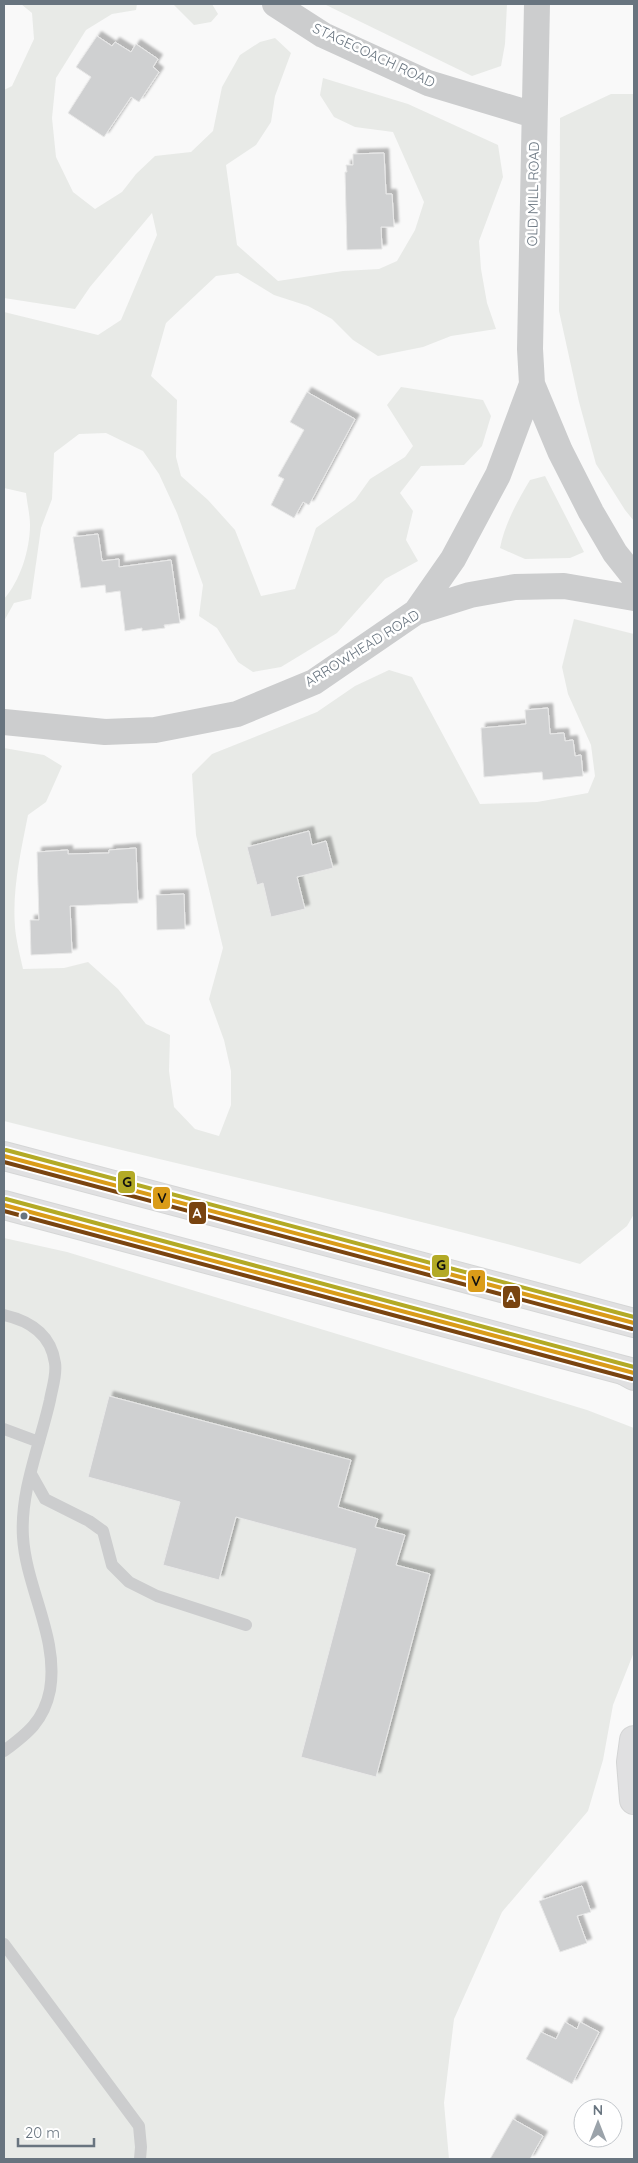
<svg xmlns="http://www.w3.org/2000/svg" width="638" height="2163" font-family="Quicksand,sans-serif">
<style>
.green{fill:#e8eae7}
.building{fill:#cfd0d1;stroke:#e8e8e8;filter:url(#shadow)}
.lines{fill:none;stroke-linecap:round;stroke-linejoin:round}
.secondary-casing{stroke:#d5d6d6;stroke-width:30}
.highway-casing{stroke:#d4d5d5;stroke-width:30}
.lane{stroke:#cccdce;stroke-width:12}
.street{stroke:#cccdce;stroke-width:26}
.secondary{stroke:#e0e0e1;stroke-width:28}
.highway{stroke:#e0e0e1;stroke-width:28}
.bus-1-casing{stroke:#fff;stroke-width:8}
.bus-2-casing{stroke:#fff;stroke-width:8}
.bus-3-casing{stroke:#fff;stroke-width:8}
.bus-1{stroke:#da9c19;stroke-width:4}
.bus-2{stroke:#794410;stroke-width:4}
.bus-3{stroke:#b3aa26;stroke-width:4}
.bus-dot{fill:#68747f;stroke:#fff;stroke-width:2}
.labels{text-anchor:middle;dominant-baseline:central;stroke-width:5;stroke-linejoin:round;paint-order:stroke}
.street-label{font-size:14px;fill:#68747f;stroke:#fff}
.line-badge{stroke:#fff;stroke-width:2}
.badge-label{font-size:14px;text-anchor:middle;font-weight:bold;fill:#fff}
.pale-badge-label{font-size:14px;text-anchor:middle;font-weight:bold;fill:#111}
</style>
<defs>
<filter id="shadow"><feDropShadow dx="4.5" dy="-4.5" stdDeviation="1" flood-color="#0004"/></filter>
</defs>
<rect width="100%" height="100%" fill="#f9f9f9"/>
<path class="green" d="M21,4H137L136,10L112,14L86,30L56,78L52,118L56,157L73,192L95,209L122,192L136,174L155,156L191,152L213,131L222,87L240,55L260,42L275,38L291,53L275,96L271,122L256,145L226,165L237,245L278,281L343,271L379,269L397,261L415,230L424,202L393,132L355,127L334,117L320,95L323,78L408,104L498,145L503,177L479,241L481,269L487,303L496,329L451,336L423,347L378,356L353,340L332,319L308,306L274,295L238,273L216,276L166,323L151,376L177,400L176,457L181,476L208,500L235,530L261,596L295,589L316,528L355,500L370,479L405,457L413,446L387,405L401,387L483,400L491,416L482,446L464,465L421,466L400,493L413,511L406,540L418,561L385,579L337,633L281,667L253,672L238,662L217,628L199,616L203,585L177,513L159,474L143,451L106,433L79,434L54,453L52,499L41,528L31,599L14,603L4,621V599C20,581 30,550 30,525C30,515 27,503 26,493L4,488V312L98,335L121,320L157,235L152,213L90,287L75,309L4,298V90L12,86L34,39L32,13Z
M173,4H212L218,14L211,22L194,25Z
M324,4H507L505,44L501,66L472,76Z
M611,94H634V521L625,510L596,464L579,402L559,311L560,118Z
M545,476L584,552L570,558L525,559L500,548C505,523 517,502 530,480Z
M574,619L634,634V1214L627,1226L580,1264C390,1210 196,1170 4,1121V748L44,755L62,766L46,802L28,815C21,851 12,889 15,927C16,940 20,955 23,969L64,968L88,962L118,989L146,1024L170,1035L169,1071L174,1107L195,1129L219,1136L231,1105V1071L224,1040L209,999L223,948L196,835L192,774L212,754L317,712L355,686L389,670L412,677L480,804L537,802L588,793L595,776L591,745L568,694L562,667Z
M4,1238L67,1252L587,1410L634,1428V1652L613,1705L603,1760L588,1811L502,1912L454,2019L444,2103L449,2159H4Z"/>
<path class="building" d="M97,36L112,46L115,42L131,52L136,44L158,59L153,67L159,72L139,102L131,97L104,137L68,113L91,77L76,67Z
M384,153L386,194H392L394,227H381L382,249L347,250L345,172H347L346,165H353V154Z
M307,392L355,419L309,505L303,502L294,518L271,505L284,479L278,476L304,430L290,422Z
M98,534L102,561L119,559V567L171,560L180,623L164,625L165,628L142,631V628L125,631L120,591L106,593L105,585L81,588L73,537Z
M548,708L550,734L564,733L565,741L573,740L575,756L581,755L583,776L543,780L542,772L484,777L481,728L526,724L525,710Z
M309,831L312,845L326,841L333,868L297,877L305,909L271,917L263,883L257,885L247,847Z
M136,848L138,903L70,906L72,953L31,955L30,920H39L37,852L68,850V854L109,853V850Z
M184,894L185,929L157,930L156,895Z
M109,1396L351,1460L338,1507L378,1519L375,1527L405,1535L396,1565L430,1574L376,1777L301,1757L356,1549L236,1517L219,1580L163,1565L180,1502L88,1477Z
M582,1886L591,1912L577,1916L587,1943L560,1952L539,1901Z
M565,2022L577,2029L580,2022L599,2032L572,2084L526,2059L541,2032L556,2039Z
M513,2119L543,2136L530,2159H490Z"/>
<g class="lines">
<g class="secondary-casing">
<path id="secondary" d="M4,1156L634,1323
M4,1205L634,1373"/>
</g>
<g class="highway-casing">
<path id="highway" d="M625,1371L634,1376
M634,1740L631,1762L634,1800"/>
</g>
<path class="lane" d="M4,1315C30,1321 51,1334 55,1363C57,1375 52,1388 50,1400C40,1445 20,1491 23,1537C26,1588 59,1638 50,1690C44,1721 27,1734 4,1751
M4,1429L39,1442
M31,1474L45,1499L89,1521L103,1531L112,1565L129,1582L157,1596L246,1625
M4,1944L139,2126L141,2147L140,2159"/>
<path class="street" d="M275,4L323,35L428,83L534,115
M537,4L530,349L532,384L560,451L591,512L615,553L634,577
M416,612L453,559L498,475L532,384
M4,722L105,732L155,730L237,714L314,682L416,612L470,595L515,587L564,586L634,598"/>
<use href="#secondary" class="secondary"/>
<use href="#highway" class="highway"/>
<g class="bus-1-casing">
<path id="bus-1" d="M4,1156L634,1323
M4,1205L634,1373"/>
</g>
<g class="bus-2-casing">
<path id="bus-2" d="M4,1162L632,1329
M4,1211L632,1379"/>
</g>
<g class="bus-3-casing">
<path id="bus-3" d="M6,1150L634,1317
M6,1199L634,1367"/>
</g>
<use href="#bus-1" class="bus-1"/>
<use href="#bus-2" class="bus-2"/>
<use href="#bus-3" class="bus-3"/>
</g>
<circle class="bus-dot" cx="24" cy="1216" r="4.5"/>
<g class="labels">
<g class="street-label">
<text transform="translate(374 55) rotate(25)">STAGECOACH ROAD</text>
<text transform="translate(533 194) rotate(-89)">OLD MILL ROAD</text>
<text transform="translate(362 648) rotate(-32)">ARROWHEAD ROAD</text>
</g>
</g>
<g class="line-badge">
<rect x="117" y="1170" width="19" height="24" rx="5" fill="#b3aa26"/>
<rect x="152" y="1186" width="19" height="24" rx="5" fill="#da9c19"/>
<rect x="188" y="1201" width="19" height="24" rx="5" fill="#794410"/>
<rect x="431" y="1254" width="19" height="24" rx="5" fill="#b3aa26"/>
<rect x="467" y="1269" width="19" height="24" rx="5" fill="#da9c19"/>
<rect x="502" y="1285" width="19" height="24" rx="5" fill="#794410"/>
</g>
<g class="badge-label">
<text x="197" y="1218">A</text>
<text x="511" y="1302">A</text>
</g>
<g class="pale-badge-label">
<text x="127" y="1187">G</text>
<text x="162" y="1203">V</text>
<text x="441" y="1270">G</text>
<text x="476" y="1286">V</text>
</g>
<rect width="638" height="2163" fill="none" stroke="#68747f" stroke-width="10"/>
<g transform="translate(598 2123)"><circle r="24" fill="#ffffff" stroke="#c3c7cc"/>
<path d="M0-4L9 19L0 12L-9 19Z" fill="#9ba3aa"/>
<text y="-8" font-size="14" font-weight="bold" text-anchor="middle" fill="#68747f">N</text>
</g>
<path d="M18 2138v8h76v-8" fill="none" stroke="#68747f" stroke-width="2.5"/>
<text x="25" y="2138" font-size="15" fill="#68747f" stroke="#ffffff" stroke-width="4" paint-order="stroke">20 m</text>
</svg>
